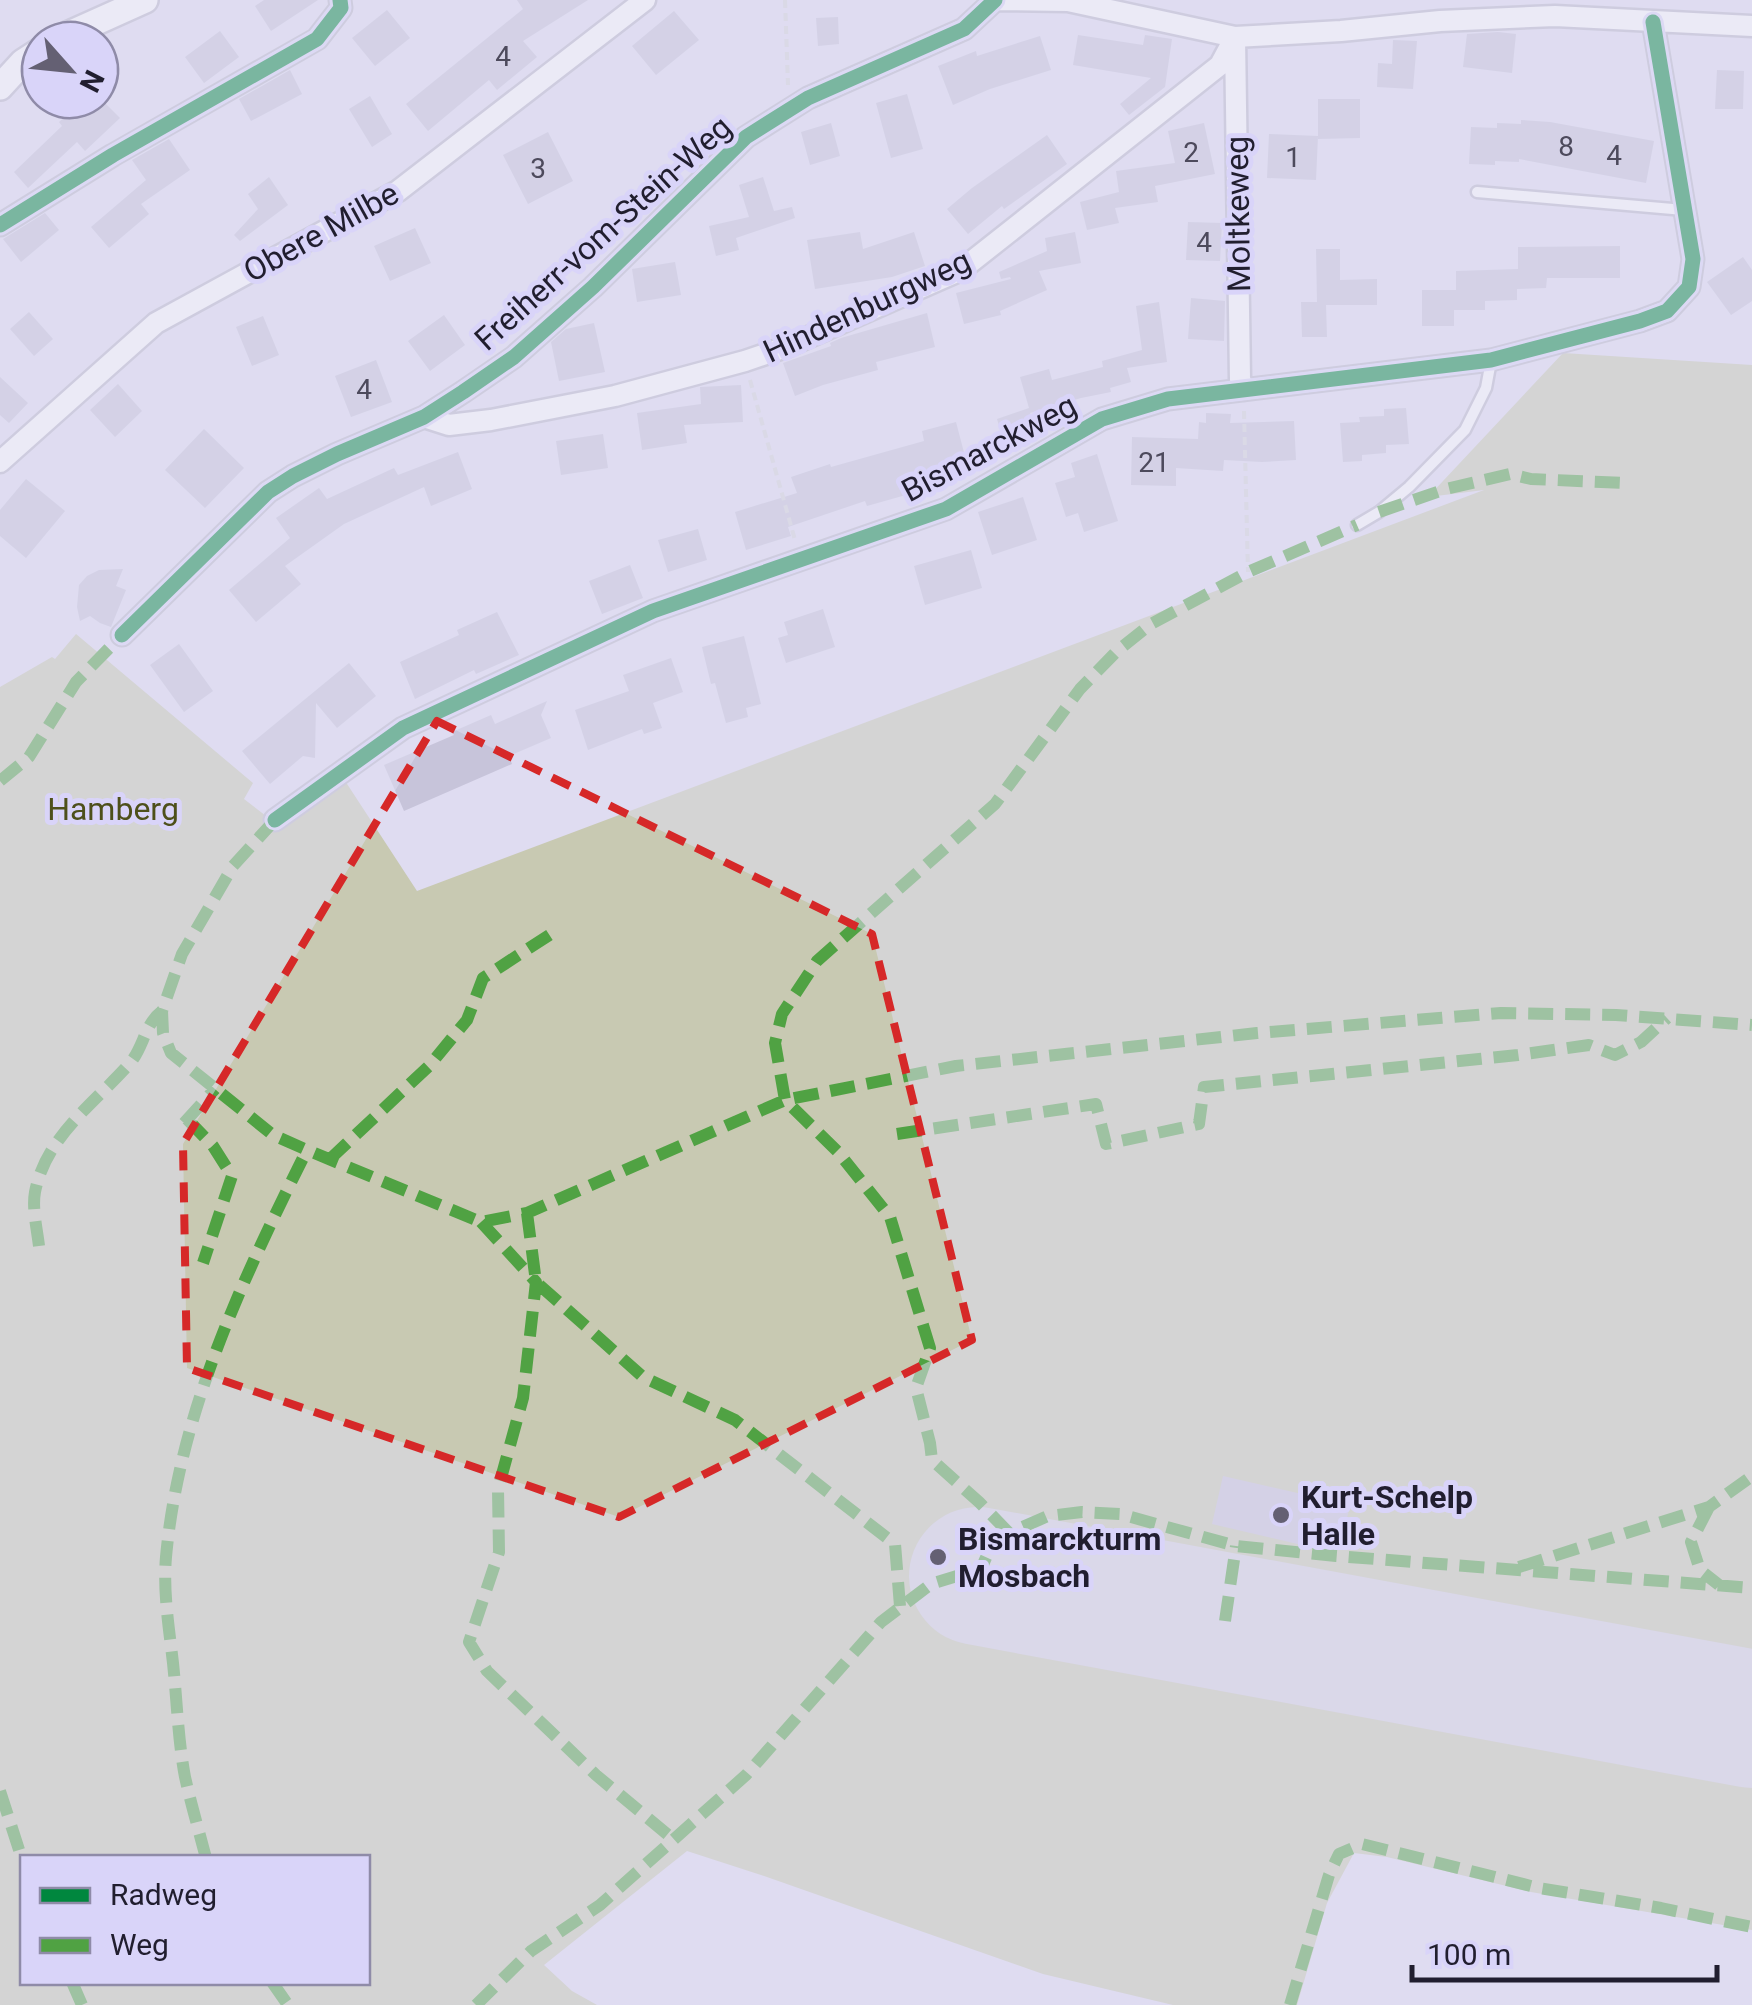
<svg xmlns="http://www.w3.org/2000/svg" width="1752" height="2005" font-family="Roboto,sans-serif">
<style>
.green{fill:#c8c9b2;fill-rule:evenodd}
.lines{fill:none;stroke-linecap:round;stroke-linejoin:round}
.runway{stroke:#d4d2df;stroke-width:138}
.building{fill:#c7c4da}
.service-casing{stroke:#bbb9ca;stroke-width:15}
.minor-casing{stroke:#bbb9ca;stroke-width:25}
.tertiary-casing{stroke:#bbb9ca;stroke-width:30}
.path{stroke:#d4d4d9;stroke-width:4;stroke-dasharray:8 5;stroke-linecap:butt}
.service{stroke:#fafafd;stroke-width:10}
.minor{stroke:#fafafd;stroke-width:20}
.tertiary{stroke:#fafafd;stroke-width:25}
.quiet{stroke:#50a243;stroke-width:12;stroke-dasharray:25 12;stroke-linecap:butt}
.cycleway-casing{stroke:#d9d4f9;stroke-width:21}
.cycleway{stroke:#00873e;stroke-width:15}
.marked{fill:none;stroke:#d62828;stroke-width:8;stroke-dasharray:20 12;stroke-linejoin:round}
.poi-dot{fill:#646073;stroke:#d9d4f9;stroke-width:4}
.labels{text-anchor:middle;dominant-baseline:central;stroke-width:10;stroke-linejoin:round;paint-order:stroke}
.number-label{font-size:28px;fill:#4d4a5c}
.street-label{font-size:32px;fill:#211e2f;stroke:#d9d4f9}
.park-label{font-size:32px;fill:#4e501b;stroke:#d9d4f9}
.poi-label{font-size:32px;font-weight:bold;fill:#211e2f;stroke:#d9d4f9;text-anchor:start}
</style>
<rect width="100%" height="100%" fill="#dfdcf1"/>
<path class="green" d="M1563,353L1752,365V1930L1531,1892L1387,1857L1354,1853L1327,1903L1297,2005H1173L1043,1974L761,1875L687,1851L544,1965L572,1991L597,2005H0V687L52,657L55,659L76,634L253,783L244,799L266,816L334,764L417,891L1484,490L1428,497ZM22,1858H368V1982H22Z"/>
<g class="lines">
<path class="runway" d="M978,1576L1752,1719"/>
</g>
<path class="building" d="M264,0H318L271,31L255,6Z
M517,0H588L523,41L537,57L497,90L489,80L428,131L406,104L523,9Z
M387,10L410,38L375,66L352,38Z
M674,11L699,40L656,75L632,46Z
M838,17L839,44L818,46L816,18Z
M220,31L239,57L204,83L185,57Z
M1498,32L1516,34L1512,73L1463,67L1467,34Z
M1078,35L1143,45L1145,35L1172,39L1165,87L1129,115L1120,104L1151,78L1073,65Z
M1040,36L1051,70L990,89L953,105L938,66L976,51L977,56Z
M1393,40L1417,41L1413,89L1377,87L1378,63L1392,64Z
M290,70L302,94L251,121L239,99Z
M1717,70L1744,71L1743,109H1715Z
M907,94L923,149L891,158L876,103Z
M370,96L392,134L372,147L349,109Z
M1318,99H1360V138L1318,139Z
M83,100H102L120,118L85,151L77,142L28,188L14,172L62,126L59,122Z
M1521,120L1550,122L1654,141L1646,183L1519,159V162L1495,161V165L1469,164L1471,127L1497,128V123L1521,124Z
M831,123L840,156L810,165L801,132Z
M1204,123L1215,174L1155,186L1158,202L1115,208L1119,223L1087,230L1080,202L1119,192L1116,171L1175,163L1168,131Z
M548,132L573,181L528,204L503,155Z
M1269,134L1318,136L1316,180L1267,178Z
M1047,135L1067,164L1004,209L1002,206L968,234L947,209L972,188Z
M169,139L190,170L141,204L149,214L109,248L91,227L146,180L132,160Z
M269,177L288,205L240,241L234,235L258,209L248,194Z
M763,177L774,211L792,207L795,218L736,238L739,250L716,256L709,226L749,217L739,185Z
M45,213L59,230L21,262L3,239Z
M1188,222L1222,223L1220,261L1186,260Z
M415,228L431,263L390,281L374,246Z
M860,232L863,249L914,232L925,266L892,277L815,289L807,240Z
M1075,232L1081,263L1039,271L1047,290L1000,311L1001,315L964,324L956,293L1011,279L1010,277L1001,279L999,272L1047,251L1045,238Z
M1620,246V278H1547L1546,288L1517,289V300L1485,301V310H1454V326H1422V290H1456V271L1518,269V247Z
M1316,249H1340V280L1377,279V305H1326L1327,337H1302L1301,302H1317Z
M1743,257L1752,270V301L1731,315L1707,282Z
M675,262L681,295L637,302L632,269Z
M1191,298L1225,301L1224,341L1188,339Z
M1159,302L1167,362L1127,368L1131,382L1110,388L1111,392L1081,398L1030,413L1035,427L1003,438L997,419L1029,408L1020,377L1049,369L1052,380L1103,367L1102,361L1142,350L1136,306Z
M29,312L53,339L34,356L10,329Z
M927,313L935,347L876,362L878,370L823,385L795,396L783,363L831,346L830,343L841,338Z
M444,315L465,345L430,371L408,341Z
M263,316L279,355L252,366L236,327Z
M594,323L605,372L559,381L551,342L566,329Z
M376,360L392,402L351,417L335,376Z
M0,377L28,403L9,423L0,415Z
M118,384L142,411L115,437L90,410Z
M741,385L743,422L684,425L687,443L642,450L637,413L701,404L700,387Z
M1406,408L1409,444L1386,445V453L1362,455V461L1343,462L1340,423L1360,422L1359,417L1384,416V409Z
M1206,413L1231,414L1230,423L1294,421L1296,460L1262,462L1224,460L1223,471L1176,468V486L1131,485L1132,437L1198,439L1199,422L1206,423Z
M956,422L967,464L951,468L954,476L911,487L913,493L867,506L865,501L788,527L791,536L746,550L735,512L797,493L791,477L830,464L831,467L924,441L922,431Z
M204,429L244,468L205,508L165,470Z
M603,434L608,468L561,475L556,441Z
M458,452L472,489L431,506L424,487L344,524L285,566L301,584L256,622L229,590L290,538L276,518L319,488L327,499L394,468L398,475Z
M1097,454L1118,521L1084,532L1078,513L1066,517L1055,483L1075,477L1071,463Z
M26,479L65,511L26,558L0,536V510Z
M1023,497L1037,540L992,555L978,512Z
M698,529L707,560L668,572L658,540Z
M971,550L982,588L925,605L914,566Z
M630,565L643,598L602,614L589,581Z
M123,569L116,586L126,590L111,627L100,623L90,616L80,621L77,607L79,585L87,576L99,570Z
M823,609L835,647L786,663L778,638L788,635L784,622Z
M497,612L519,655L476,674L474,670L415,699L400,662L459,635L457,630Z
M744,636L761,704L746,708L748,717L726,723L715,683L711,684L702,647Z
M179,644L213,691L184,712L150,665Z
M671,658L683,692L653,703L662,728L644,734L642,729L588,750L575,710L629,691L623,675Z
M349,663L376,696L337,728L316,703L315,758L303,756L270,784L242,751Z
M547,701L541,715L551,738L509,756L512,764L404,811L384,765L454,735L452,732L491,715L495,724Z
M1223,1476L1350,1505L1343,1536L1310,1529L1306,1546L1212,1524Z"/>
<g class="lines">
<g class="service-casing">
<path id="service" d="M1477,192L1684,210
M1357,525L1379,512L1409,487L1465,430L1486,388L1491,361"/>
</g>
<g class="minor-casing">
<path id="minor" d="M993,0L1068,1L1235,37L1341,31L1440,21L1555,16L1752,26
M1235,38L1240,379L1244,390
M0,225L113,155L317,39L341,8L340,0
M424,417L449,425L491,420L615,396L745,361L786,347L961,270L1220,65L1235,37
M0,462L156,323L398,191L645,0
M122,635L268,492L293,476L337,454L424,417L463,392L514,357L593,287L746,137L808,98L964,29L995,0
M275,820L403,728L653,611L946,509L1102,419L1168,399L1491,360L1640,321L1667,311L1689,287L1693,259L1653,22"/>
</g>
<g class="tertiary-casing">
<path id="tertiary" d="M56,40L145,0
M0,87L23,62L40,51"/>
</g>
<path class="path" d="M785,0L788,85
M750,380L795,540
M1244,411L1248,572"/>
<use href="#service" class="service"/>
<use href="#minor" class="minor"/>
<use href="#tertiary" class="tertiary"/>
<path class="quiet" d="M1379,512L1446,489L1510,474L1531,479L1626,483
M0,781L29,757L76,682L122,635
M275,820L233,866L182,954L162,1011L163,1033L171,1053L273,1135L307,1150L481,1222L527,1213L785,1100L956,1066L1257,1033L1501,1013L1616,1015L1752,1025
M187,1119L213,1146L232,1176L203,1263
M184,1123L215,1089
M897,1134L1096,1104L1106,1144L1199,1124L1204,1087L1518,1055L1589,1045L1615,1055L1641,1042L1667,1018
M329,1160L429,1066L467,1020L483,978L554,932
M527,1213L536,1282L643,1377L735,1420L895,1544L900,1606
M481,1222L536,1282L523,1398L498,1489L499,1552L469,1642L487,1671L596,1775L673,1839
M39,1246C37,1229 32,1208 35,1192C46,1136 95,1103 130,1063C144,1047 144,1025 162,1011
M1709,1507L1691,1542L1700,1570L1719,1585
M1009,1533L979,1502L932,1460L930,1443L916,1388L930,1348L890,1217L838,1152L785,1100L775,1043L782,1014L817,961L995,804L1080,689L1117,651L1151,624L1248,572L1357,525
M1519,1567L1709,1507L1752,1476
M1225,1621L1236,1546
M0,1791L22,1859
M206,1858C199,1831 191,1804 185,1777C178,1740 177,1701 173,1663C169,1628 163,1592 166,1557C179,1413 243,1278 307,1150
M72,1982L82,2005
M272,1982L288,2005
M476,2005L531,1951L600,1905L746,1775L881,1622L931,1584L957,1576H978L988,1553L1009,1533L1048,1516L1082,1512L1120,1514L1236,1546L1336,1556L1752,1588
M1290,2005L1329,1875L1339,1854L1362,1844L1539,1888L1661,1908L1752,1927"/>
<g class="cycleway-casing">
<path id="cycleway" d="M0,225L113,155L317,39L341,8L340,0
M122,635L268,492L293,476L337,454L424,417L463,392L514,357L593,287L746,137L808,98L964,29L995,0
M275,820L403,728L653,611L946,509L1102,419L1168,399L1491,360L1640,321L1667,311L1689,287L1693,259L1653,22"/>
</g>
<use href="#cycleway" class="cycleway"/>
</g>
<path d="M0 0H1752V2005H0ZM437,721L872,934L972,1340L619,1517L187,1368L183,1144Z" fill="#dfdcf1" fill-opacity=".55" fill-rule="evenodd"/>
<path class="marked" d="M437,721L872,934L972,1340L619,1517L187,1368L183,1144Z"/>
<g class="poi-dot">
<circle cx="1281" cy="1515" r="10"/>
<circle cx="938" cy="1557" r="10"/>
</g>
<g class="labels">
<g class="number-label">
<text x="503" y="56">4</text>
<text x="1566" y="146">8</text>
<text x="1191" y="152">2</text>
<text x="1614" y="155">4</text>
<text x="1293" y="157">1</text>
<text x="538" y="168">3</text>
<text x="1204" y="242">4</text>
<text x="364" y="389">4</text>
<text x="1154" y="462">21</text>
</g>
<g class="street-label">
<text transform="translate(1238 214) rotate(-91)">Moltkeweg</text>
<text transform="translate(321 232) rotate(-29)">Obere Milbe</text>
<text transform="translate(603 233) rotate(-42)">Freiherr-vom-Stein-Weg</text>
<text transform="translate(867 306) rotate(-25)">Hindenburgweg</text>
<text transform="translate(989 448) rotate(-28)">Bismarckweg</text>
</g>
<g class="park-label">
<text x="113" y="809">Hamberg</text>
</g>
<g class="poi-label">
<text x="1301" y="1497">Kurt-Schelp<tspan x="1301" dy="37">Halle</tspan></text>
<text x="958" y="1539">Bismarckturm<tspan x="958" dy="37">Mosbach</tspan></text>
</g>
</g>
<rect x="20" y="1855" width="350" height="130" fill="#d9d4f9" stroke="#8f8ba8" stroke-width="2.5"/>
<rect x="40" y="1888" width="50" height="15" fill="#00873e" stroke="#8f8ba8" stroke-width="2.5"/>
<text x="110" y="1905" font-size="30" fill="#211e2f">Radweg</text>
<rect x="40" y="1938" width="50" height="15" fill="#50a243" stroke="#8f8ba8" stroke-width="2.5"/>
<text x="110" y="1955" font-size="30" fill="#211e2f">Weg</text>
<g transform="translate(70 70) rotate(117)"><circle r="48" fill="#d9d4f9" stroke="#8f8ba8" stroke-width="2.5"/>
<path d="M0-8L18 38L0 25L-18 38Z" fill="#646073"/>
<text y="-15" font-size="28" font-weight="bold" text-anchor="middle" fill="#211e2f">N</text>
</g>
<path d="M1412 1965v15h305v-15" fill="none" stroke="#211e2f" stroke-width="5"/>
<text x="1427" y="1965" font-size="30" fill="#211e2f" stroke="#d9d4f9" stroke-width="8" paint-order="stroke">100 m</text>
</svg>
